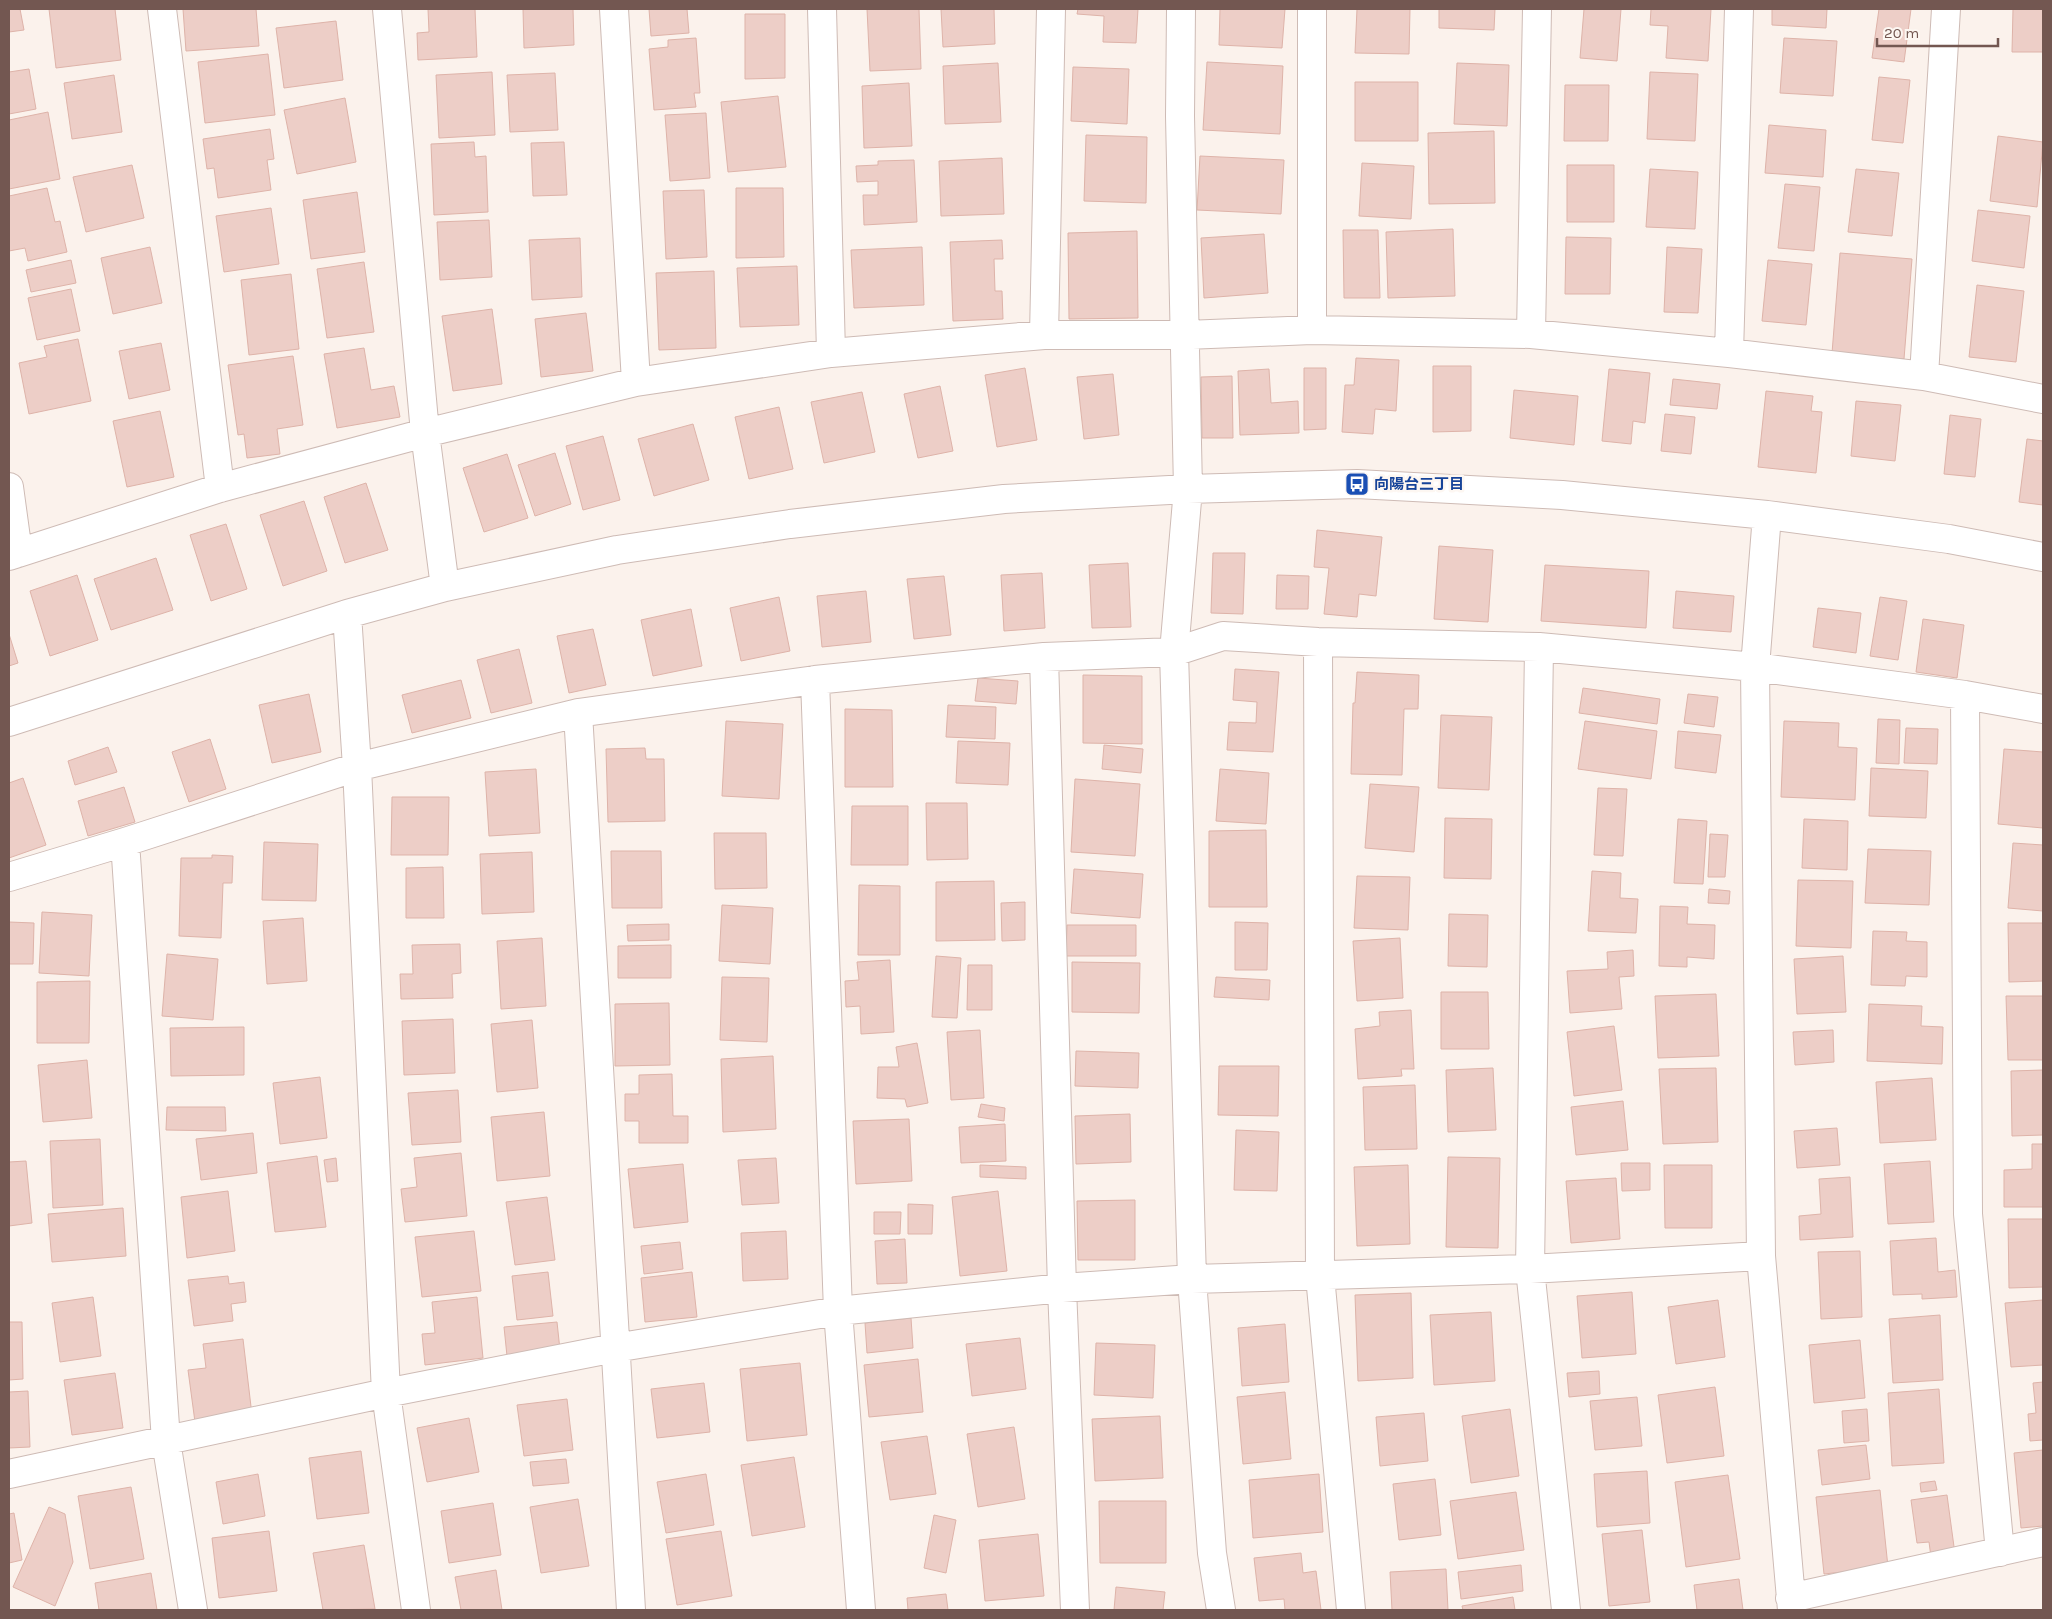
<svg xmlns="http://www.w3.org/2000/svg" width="2052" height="1619" font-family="Karla,'Noto Sans JP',sans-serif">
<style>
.building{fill:#edcec7;stroke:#deb3a9}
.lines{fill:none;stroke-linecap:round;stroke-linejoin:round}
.minor-casing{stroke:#cebbb5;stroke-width:30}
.minor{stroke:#fff;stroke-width:28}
.labels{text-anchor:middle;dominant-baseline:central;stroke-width:5;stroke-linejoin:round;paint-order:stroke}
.transit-label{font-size:15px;font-weight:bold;fill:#164399;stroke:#fdf7f2;text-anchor:start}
</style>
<rect width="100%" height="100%" fill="#fbf2ec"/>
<path class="building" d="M9,9H20L24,30L9,32Z
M49,9H115L121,60L56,68Z
M183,9H256L259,46L186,51Z
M428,9H475L477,57L418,60L417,33L429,32Z
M523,9H573L574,45L524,48Z
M649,9H687L689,33L651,36Z
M867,9H919L921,69L870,71Z
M941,9H994L995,44L943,47Z
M1078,9H1138L1136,43L1103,42L1104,16L1077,14Z
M1220,9H1285L1282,48L1219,45Z
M1357,9H1410L1409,54L1355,53Z
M1439,9H1495L1494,30L1439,28Z
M1584,9H1621L1617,61L1580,58Z
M1651,9H1711L1708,61L1666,58L1668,26L1650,25Z
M1772,9H1827L1826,28L1772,25Z
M1879,9H1911L1904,62L1872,58Z
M2013,9H2043V52H2012Z
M745,14H785V78L745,79Z
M336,21L343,80L284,88L276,28Z
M696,38L700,93H694L696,107L654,110L649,49L668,47V40Z
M1784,38L1837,41L1833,96L1780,93Z
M268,54L275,115L205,123L198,62Z
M1207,62L1283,66L1280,134L1203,130Z
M998,63L1001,122L945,124L943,66Z
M1457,63L1509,65L1507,126L1454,124Z
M1073,67L1129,69L1127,124L1071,121Z
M29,69L36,109L9,114V72Z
M492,72L495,135L439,138L436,75Z
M1650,72L1698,74L1695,141L1647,139Z
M555,73L558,130L510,132L507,75Z
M114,75L122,132L72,139L64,83Z
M1879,77L1910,80L1903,143L1872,140Z
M1355,82H1418V141H1355Z
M909,83L912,146L864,148L862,86Z
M1565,85H1609L1608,141H1564Z
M778,96L786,167L728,172L721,102Z
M345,98L356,162L297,174L284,110Z
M48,112L60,179L9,189V120Z
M706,113L710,178L670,181L665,115Z
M1769,125L1826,130L1823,177L1765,173Z
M270,129L274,159L267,160L271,190L218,198L214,168L207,169L203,139Z
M1494,131L1495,203L1429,204L1428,133Z
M1086,135L1147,137L1146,203L1084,201Z
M1998,136L2043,142L2037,207L1990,201Z
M474,142L475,157L486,156L488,212L434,215L431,144Z
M564,142L567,195L533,196L531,143Z
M1200,156L1284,160L1281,214L1197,210Z
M1002,158L1004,214L941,216L939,161Z
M914,160L917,222L864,225L863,195H878V181L857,182L856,166L878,165V161Z
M1362,163L1414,166L1411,219L1359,216Z
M132,165L144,218L86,232L73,177Z
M1567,165H1614V222H1567Z
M1650,169L1698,172L1695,229L1646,227Z
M1856,169L1899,173L1892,236L1848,232Z
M1785,184L1820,187L1814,251L1778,248Z
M47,188L55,222L60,221L67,252L28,261L25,248L9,251V196Z
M736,188H783L784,257L736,258Z
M704,190L707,257L666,259L663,191Z
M357,192L365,252L311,259L303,200Z
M271,208L279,264L224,272L216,216Z
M1978,210L2030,216L2024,268L1972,261Z
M489,220L492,277L440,280L437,222Z
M1453,229L1455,296L1388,298L1386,232Z
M1343,230H1378L1380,298H1344Z
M1137,231L1138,318L1069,319L1068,233Z
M1264,234L1268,293L1204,298L1201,238Z
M1566,237L1611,238L1610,294H1565Z
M580,238L582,297L532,300L529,240Z
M1002,240L1003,259H994L995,291H1002L1003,319L953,321L950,242Z
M150,247L162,303L113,314L101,258Z
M922,247L924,305L854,308L851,250Z
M1667,247L1702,249L1698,313L1664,312Z
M1840,253L1912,259L1904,359L1832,353Z
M71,260L76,283L31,292L26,270Z
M1768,260L1812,264L1806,325L1762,321Z
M364,262L374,332L327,338L317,269Z
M797,266L799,325L740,327L737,268Z
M714,271L716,348L659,350L656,273Z
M291,274L299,349L249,355L241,280Z
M1977,285L2024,291L2016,362L1969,357Z
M71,289L80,331L37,340L28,298Z
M492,309L502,384L453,391L442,316Z
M586,313L593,371L541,377L535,319Z
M78,339L91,401L29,414L19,363L47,357L44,346Z
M161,343L170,390L129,399L119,351Z
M364,348L371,390L394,386L400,417L337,428L324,354Z
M293,356L303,425L277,429L280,454L247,458L244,434L238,435L228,365Z
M1356,358L1399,360L1396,411L1375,409L1373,434L1342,432L1345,385H1354Z
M1433,366H1471V431L1433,432Z
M1025,368L1037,440L997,447L985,375Z
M1304,368H1326V429L1304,430Z
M1269,369L1271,403L1298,401L1299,433L1240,435L1238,371Z
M1609,369L1650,373L1645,423L1633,421L1631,444L1602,441Z
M1113,374L1119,435L1084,439L1077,377Z
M1232,376L1233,438H1202L1201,377Z
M1673,379L1720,384L1717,409L1670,405Z
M940,386L953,451L918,458L904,394Z
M1514,390L1578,396L1574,445L1510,438Z
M1766,391L1813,396L1811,411L1822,412L1816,473L1758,467Z
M862,392L875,452L824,463L811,402Z
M1856,401L1901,405L1895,461L1851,456Z
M779,407L793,469L749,479L735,417Z
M160,411L174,477L127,487L113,421Z
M1665,414L1695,417L1691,454L1661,451Z
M1950,415L1981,419L1975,477L1944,474Z
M693,424L709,480L654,496L638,439Z
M603,436L620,500L583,510L566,446Z
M2027,439L2043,441V505L2019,502Z
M555,453L571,504L535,516L518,465Z
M507,454L528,518L484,532L463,468Z
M366,483L388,550L345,563L324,497Z
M304,501L327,571L283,586L260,515Z
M226,524L247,589L211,601L190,535Z
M1317,530L1382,537L1376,596L1359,594L1357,617L1324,614L1329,568L1314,567Z
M1439,546L1493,550L1488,622L1434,619Z
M1213,553H1245L1243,614L1211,613Z
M156,558L173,610L111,630L94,579Z
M1128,563L1131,627L1092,628L1089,565Z
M1545,565L1649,571L1646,628L1541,621Z
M1042,573L1045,628L1004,631L1001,575Z
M77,575L98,640L50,656L30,591Z
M1277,575L1309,576L1308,609H1276Z
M944,576L951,635L914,639L907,579Z
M866,591L871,642L822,647L817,596Z
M1676,591L1734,596L1731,632L1673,628Z
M779,597L790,651L741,661L730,608Z
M1880,597L1907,601L1898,660L1870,656Z
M1818,608L1861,613L1856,653L1813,647Z
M691,609L702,666L653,676L641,620Z
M1923,619L1964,625L1957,678L1916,672Z
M593,629L606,685L569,693L557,636Z
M9,634L18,663L9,666Z
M519,649L532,703L491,713L477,660Z
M1235,669L1279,672L1273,752L1227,750L1229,722L1256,723L1257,702L1233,700Z
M1357,672L1419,675L1418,709H1404L1402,775L1351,774L1353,703H1355Z
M1083,675L1142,676V744L1083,743Z
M978,678L1018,681L1016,704L975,701Z
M461,680L471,718L412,733L402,695Z
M1583,688L1660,699L1657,724L1579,713Z
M309,694L321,752L272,763L259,705Z
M1688,694L1718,697L1714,727L1684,723Z
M948,705L996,707L995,739L946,737Z
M845,709L892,710L893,787H845Z
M1441,715L1492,717L1489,790L1438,788Z
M1878,719L1900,720L1899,764L1876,763Z
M726,721L783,724L779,799L722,796Z
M1585,721L1657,731L1651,779L1578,769Z
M1784,721L1839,723L1838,747L1857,748L1855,800L1781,797Z
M1906,728L1938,729L1937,764L1904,763Z
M1678,731L1721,735L1716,773L1675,768Z
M210,739L226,789L189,802L172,752Z
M958,741L1010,743L1008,785L956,783Z
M1104,745L1143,749L1141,773L1102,769Z
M108,747L117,772L75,785L68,761Z
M645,748L646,759H664L665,821L608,822L606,749Z
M2004,749L2043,752V828L1998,824Z
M1871,768L1928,771L1926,818L1869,816Z
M536,769L540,833L489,836L485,772Z
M1220,769L1269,773L1266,824L1216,821Z
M23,778L46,845L9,858V783Z
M1075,779L1140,784L1135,856L1071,852Z
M1370,784L1419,787L1414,852L1365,848Z
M124,787L135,822L88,836L78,801Z
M1598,788L1627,789L1623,856L1594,855Z
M392,797H449L448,855H391Z
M926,803H967L968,859L927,860Z
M852,806H908V865H851Z
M1445,818L1492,819L1491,879L1444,878Z
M1678,819L1707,821L1703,884L1674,883Z
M1804,819L1848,821L1847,870L1802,868Z
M1266,830L1267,907H1209V831Z
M714,833H766L767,888L715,889Z
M1710,834L1728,835L1725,877H1708Z
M264,842L318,844L316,901L262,900Z
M2013,843L2043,845V911L2008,908Z
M1868,849L1931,851L1929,905L1865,903Z
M611,851H661L662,908H612Z
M532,852L534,912L482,914L480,854Z
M212,855L233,856L232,883H223L221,938L179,936L181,858H212Z
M443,867L444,918H406V868Z
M1074,869L1143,874L1140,918L1071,913Z
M1592,871L1621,873L1620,898L1638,899L1636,933L1588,931Z
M1357,876L1410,877L1408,930L1354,928Z
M1798,880L1853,881L1851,948L1796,946Z
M994,881L995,940L936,941V882Z
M859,885L900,886V955H858Z
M1709,889L1730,891L1729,904L1708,903Z
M1025,902V940L1002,941L1001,903Z
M722,905L773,908L770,964L719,961Z
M1660,906L1688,907L1687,924L1715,925L1714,959L1687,957V967L1659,966Z
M42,912L92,915L89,976L39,973Z
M1449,914L1488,915L1487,967L1448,966Z
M303,918L307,981L267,984L263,921Z
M9,922L34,923L33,964H9Z
M1235,922L1268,923L1267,970H1235Z
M2008,923H2043V981L2009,982Z
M669,924V940L628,941L627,925Z
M1067,925H1136V956H1066Z
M1873,931L1907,932L1906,941L1927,942V977L1906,976L1905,986L1871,985Z
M542,938L546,1006L501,1009L497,941Z
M1400,938L1403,998L1357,1001L1353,941Z
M460,944L461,973L452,974L453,998L401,999L400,974H413L412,945Z
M671,945V978H618V946Z
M1633,950L1634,976L1619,977L1622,1009L1570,1013L1567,971L1608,969L1607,952Z
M167,954L218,959L213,1020L162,1016Z
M936,956L961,958L957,1018L932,1017Z
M1843,956L1846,1012L1797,1014L1794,959Z
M890,960L894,1032L861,1034L860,1006L846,1007L845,981L859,980L857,962Z
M1072,962L1140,963L1139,1013L1072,1012Z
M968,965H992V1010H967Z
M722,977L769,978L767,1042L720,1040Z
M1216,977L1270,980L1269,1000L1214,997Z
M90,981L89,1043H37V982Z
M1441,992H1488L1489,1049H1441Z
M1716,994L1719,1056L1658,1058L1655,996Z
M2006,996H2043V1060H2008Z
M669,1003L670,1065L615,1066V1004Z
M1869,1004L1922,1006L1921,1026L1943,1027L1942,1064L1867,1061Z
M1411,1010L1414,1069H1401L1402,1076L1358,1079L1355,1029L1380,1026L1379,1012Z
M453,1019L455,1073L404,1075L402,1021Z
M532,1020L538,1088L497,1092L491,1024Z
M1614,1026L1622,1090L1574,1096L1567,1032Z
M244,1027V1075L171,1076L170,1028Z
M980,1030L984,1098L951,1100L947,1032Z
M1833,1030L1834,1062L1795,1065L1793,1032Z
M917,1043L928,1103L907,1107L905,1099L877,1098L878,1067H899L896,1047Z
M1076,1051L1139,1053L1138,1088L1075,1086Z
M773,1056L776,1129L723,1132L721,1059Z
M87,1060L92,1118L43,1122L38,1065Z
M1219,1066H1279L1278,1116L1218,1115Z
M1493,1068L1496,1130L1448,1132L1446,1070Z
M1716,1068L1718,1142L1663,1144L1659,1069Z
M2043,1070V1135L2012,1136L2011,1071Z
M672,1074L673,1116H688V1143H639V1121H625V1094H639V1075Z
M320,1077L327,1138L280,1144L273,1083Z
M1932,1078L1936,1140L1880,1143L1876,1082Z
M1415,1085L1417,1149L1365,1150L1363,1087Z
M458,1090L461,1142L412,1145L408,1093Z
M1623,1101L1628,1150L1576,1155L1571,1107Z
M981,1104L1005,1108L1004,1121L978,1117Z
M167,1107H225L226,1131L166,1130Z
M544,1112L550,1176L497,1181L491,1117Z
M1130,1114L1131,1162L1076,1164L1075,1116Z
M909,1119L912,1181L856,1184L853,1121Z
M1005,1124L1006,1161L961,1163L959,1127Z
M1837,1128L1840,1165L1797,1168L1794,1131Z
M1236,1130L1279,1132L1277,1191L1234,1190Z
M253,1133L257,1173L201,1180L196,1139Z
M100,1139L103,1205L53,1208L50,1141Z
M2032,1144H2043V1207H2004V1170L2032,1169Z
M461,1153L467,1216L405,1222L401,1189L417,1187L414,1158Z
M317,1156L326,1227L275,1232L267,1163Z
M1448,1157L1500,1158L1498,1248L1446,1247Z
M336,1158L338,1181L327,1182L324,1160Z
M776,1158L779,1203L742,1205L738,1160Z
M26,1161L32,1223L9,1226V1162Z
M1930,1161L1934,1222L1888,1224L1884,1164Z
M1621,1163H1650V1190L1622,1191Z
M683,1164L688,1222L634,1228L628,1169Z
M980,1165L1026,1167V1179L980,1177Z
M1408,1165L1410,1244L1357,1246L1354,1167Z
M1664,1165H1712V1228H1665Z
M1850,1177L1853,1237L1800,1240L1799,1216L1821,1214L1819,1179Z
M1616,1178L1620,1239L1571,1243L1566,1181Z
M228,1191L235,1251L187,1258L181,1197Z
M998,1191L1007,1271L960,1276L952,1197Z
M547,1197L555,1260L515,1265L506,1202Z
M1135,1200V1260H1078L1077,1201Z
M908,1204L933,1205L932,1234H908Z
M123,1208L126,1256L52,1262L48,1214Z
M874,1212H901L900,1234H874Z
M2008,1219H2043V1287L2009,1288Z
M474,1231L481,1291L422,1297L415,1237Z
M786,1231L788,1279L743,1281L741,1233Z
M1936,1238L1938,1272L1955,1270L1957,1297L1922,1299V1294L1893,1295L1890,1241Z
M905,1239L907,1283L877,1284L875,1241Z
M680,1242L683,1269L644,1274L641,1246Z
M1860,1251L1862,1317L1821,1319L1818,1252Z
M548,1272L553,1316L517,1320L512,1276Z
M692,1272L697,1317L645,1322L641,1278Z
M228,1276L229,1284L244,1282L246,1302L231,1304L233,1321L194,1326L188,1280Z
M1632,1292L1636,1354L1582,1358L1577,1296Z
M1411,1293L1413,1378L1358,1381L1355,1295Z
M93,1297L101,1356L60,1362L52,1303Z
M477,1297L483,1358L425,1365L422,1334L435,1333L432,1302Z
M1718,1300L1725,1357L1676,1364L1668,1307Z
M2043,1300V1365L2011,1367L2005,1303Z
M1491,1312L1495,1381L1434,1385L1430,1315Z
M1940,1315L1943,1380L1893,1383L1889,1319Z
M911,1318L913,1348L867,1353L865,1323Z
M9,1322H22L23,1379L9,1380Z
M557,1322L560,1350L507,1356L504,1327Z
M1285,1324L1289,1382L1242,1386L1238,1328Z
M1020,1338L1026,1389L972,1396L966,1344Z
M243,1339L252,1415L195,1422L188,1370L206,1368L203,1344Z
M1860,1340L1865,1398L1814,1403L1809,1345Z
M1096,1343L1155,1345L1153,1398L1094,1395Z
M918,1359L923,1412L869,1417L864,1365Z
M800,1363L807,1435L747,1441L740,1369Z
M1599,1371L1600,1394L1569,1397L1567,1373Z
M115,1373L123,1428L72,1435L64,1380Z
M2043,1382V1440L2030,1441L2028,1414L2036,1413L2033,1383Z
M704,1383L710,1432L657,1438L651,1389Z
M1715,1387L1724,1456L1667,1463L1658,1395Z
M1939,1389L1944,1463L1892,1466L1888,1393Z
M28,1391L30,1447L9,1448V1392Z
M1285,1392L1291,1459L1243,1464L1237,1397Z
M1637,1397L1642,1446L1595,1450L1590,1401Z
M567,1399L573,1450L524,1456L517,1405Z
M1510,1409L1519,1476L1471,1483L1462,1416Z
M1867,1409L1869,1441L1844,1443L1842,1411Z
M1424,1413L1428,1461L1380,1466L1376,1417Z
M1160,1416L1163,1478L1095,1481L1092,1419Z
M469,1418L479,1472L427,1482L417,1428Z
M1014,1427L1025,1499L978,1507L967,1434Z
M927,1436L936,1494L890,1500L881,1442Z
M1866,1445L1870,1479L1822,1485L1818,1450Z
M2043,1450V1526L2021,1528L2014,1453Z
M361,1451L369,1513L317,1519L309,1458Z
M794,1457L805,1527L752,1536L741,1465Z
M566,1459L569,1483L533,1486L530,1462Z
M1647,1471L1650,1523L1597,1527L1594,1474Z
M258,1474L265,1516L223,1524L216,1482Z
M706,1474L714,1525L666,1533L657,1482Z
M1319,1474L1323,1532L1253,1538L1249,1480Z
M1728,1475L1740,1559L1686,1567L1675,1482Z
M1435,1479L1441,1535L1399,1540L1393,1484Z
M1935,1481L1937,1490L1921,1492L1920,1483Z
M131,1487L144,1559L90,1569L78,1496Z
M1880,1490L1888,1567L1824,1574L1816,1497Z
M1516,1492L1524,1550L1458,1559L1450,1501Z
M1947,1495L1955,1554L1931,1557L1929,1542L1917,1543L1911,1500Z
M578,1499L589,1566L541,1573L530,1507Z
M1099,1501H1166V1563H1100Z
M493,1503L501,1555L449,1563L441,1511Z
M49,1507L65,1514L73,1562L55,1606L13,1587Z
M14,1513L22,1560L9,1563V1514Z
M934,1515L956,1520L946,1573L924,1568Z
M1642,1530L1650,1602L1609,1606L1602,1534Z
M269,1531L277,1591L219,1598L212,1538Z
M721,1531L732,1596L677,1605L666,1539Z
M1038,1534L1044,1596L985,1601L979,1540Z
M364,1545L375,1609L323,1610L313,1553Z
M1301,1553L1303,1573L1316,1571L1321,1610H1285L1284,1599L1259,1601L1254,1558Z
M1521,1565L1523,1591L1461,1599L1458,1572Z
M1446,1569L1448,1610H1392L1390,1572Z
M496,1570L502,1610H461L455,1577Z
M151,1573L157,1610H99L95,1583Z
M1739,1579L1743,1610H1697L1694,1585Z
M1116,1587L1165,1592L1163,1610H1114Z
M946,1594L948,1610H908L907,1598Z
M1513,1597L1515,1610H1463L1462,1606Z"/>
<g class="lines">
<g class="minor-casing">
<path id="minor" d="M162,9L220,488
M387,9L425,433L445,587
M614,9L636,382
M822,9L831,353
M1181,9L1180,116L1188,489L1174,652L1192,1279L1212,1553L1221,1610
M1312,9V330
M1531,334L1537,9
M1044,335L1051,9
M1729,353L1739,9
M1924,376L1946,9
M9,487L18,553
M1767,515L1755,667L1761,1256L1792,1610
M9,556L220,488L425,433L636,382L831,353L1044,335H1186L1312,330L1531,334L1729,353L1924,376L2043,399
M347,614L357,767L386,1393L416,1610
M1318,642L1320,1276L1351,1610
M1539,647L1530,1269L1566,1610
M1044,657L1062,1288L1075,1610
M815,680L838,1311L861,1610
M1965,695L1968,1214L2000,1552
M578,713L631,1610
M9,722L347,614L445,587L617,550L790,524L1004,499L1188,489L1357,484L1562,495L1767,515L1949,539L2043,557
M125,842L166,1441L193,1610
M9,877L125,842L357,767L578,713L815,680L1044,657L1174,652L1223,636L1318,642L1539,647L1755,667L1965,695L2043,709
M9,1474L386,1393L615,1348L838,1311L1062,1288L1192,1279L1530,1269L1761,1256
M1790,1598L2043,1542"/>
</g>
<use href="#minor" class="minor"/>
</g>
<defs>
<g id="bus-square" transform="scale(1.25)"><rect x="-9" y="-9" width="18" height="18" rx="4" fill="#1a4fb4" stroke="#fdf7f2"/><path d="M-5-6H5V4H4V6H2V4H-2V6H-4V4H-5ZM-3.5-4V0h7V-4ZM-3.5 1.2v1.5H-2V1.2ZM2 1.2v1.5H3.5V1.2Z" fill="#fff"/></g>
</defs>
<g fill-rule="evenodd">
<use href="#bus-square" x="1357" y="484"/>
</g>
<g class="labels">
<g class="transit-label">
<text x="1374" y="484">向陽台三丁目</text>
</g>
</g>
<rect width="2052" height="1619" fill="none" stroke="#735751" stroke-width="20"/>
<path d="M1877 38v8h121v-8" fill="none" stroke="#735751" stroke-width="2.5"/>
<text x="1884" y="38" font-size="15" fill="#735751" stroke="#fdf7f2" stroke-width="4" paint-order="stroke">20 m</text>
</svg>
